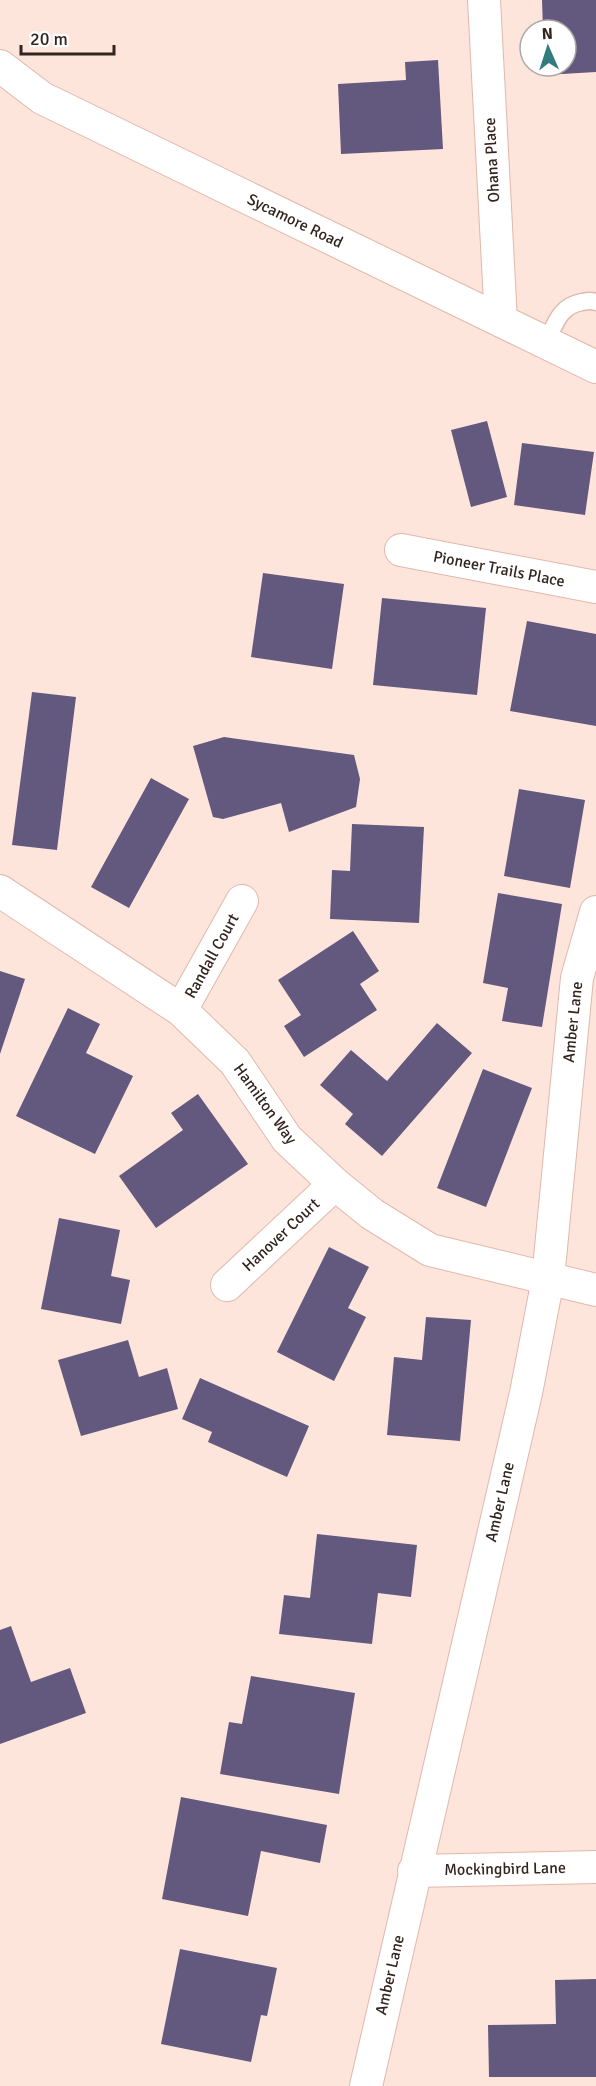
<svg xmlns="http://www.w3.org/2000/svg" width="596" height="2086" font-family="Signika,sans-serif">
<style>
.building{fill:#63587e}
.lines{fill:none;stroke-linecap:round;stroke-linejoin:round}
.service-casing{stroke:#e0b8aa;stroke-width:19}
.minor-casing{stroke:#e0b8aa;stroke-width:34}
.service{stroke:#fff;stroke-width:16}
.minor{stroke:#fff;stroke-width:32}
.labels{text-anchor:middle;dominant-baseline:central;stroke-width:6;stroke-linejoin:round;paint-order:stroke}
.street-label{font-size:16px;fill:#33241f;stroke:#fff}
</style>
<rect width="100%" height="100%" fill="#fee5dc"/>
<path class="building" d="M542,0H596V72L545,75V66H566V30H543Z
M438,60L443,149L341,154L338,84L406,80L405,62Z
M487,421L507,497L471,507L451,430Z
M522,443L594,452L585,515L514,505Z
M263,573L344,584L332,669L251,657Z
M382,598L486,608L477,695L373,685Z
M527,621L596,634V726L510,711Z
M32,692L76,697L57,850L12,845Z
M224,737L354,755L360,779L356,807L289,832L281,803L223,819L213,817L193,746Z
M151,778L189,799L129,908L91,887Z
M519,789L585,800L570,888L504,876Z
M352,824L424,827L419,923L330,919L332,870L350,871Z
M498,893L562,904L542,1027L502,1021L508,988L483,983Z
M353,931L379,971L360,984L377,1010L304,1057L284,1026L301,1015L278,980Z
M0,971L25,979L0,1054Z
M68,1008L100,1024L86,1053L133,1076L95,1154L16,1116Z
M437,1023L472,1053L382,1156L345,1124L353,1114L320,1085L351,1050L387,1081Z
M483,1069L532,1088L486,1207L437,1188Z
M198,1094L248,1164L156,1228L119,1176L183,1130L171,1113Z
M59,1218L120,1230L111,1276L130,1280L121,1324L41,1309Z
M329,1247L369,1267L348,1308L366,1317L334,1381L277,1352Z
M426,1317L471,1320L460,1441L387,1435L394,1357L422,1360Z
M128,1340L139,1377L167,1368L178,1409L81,1436L58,1360Z
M200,1378L309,1426L287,1477L208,1442L212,1432L182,1419Z
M317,1534L417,1545L411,1597L378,1593L372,1644L279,1634L284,1595L310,1598Z
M11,1626L31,1682L70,1668L86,1713L0,1744V1630Z
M251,1676L355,1693L339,1794L220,1774L229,1722L242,1724Z
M181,1797L327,1825L320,1863L261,1851L248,1916L162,1899Z
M180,1949L277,1968L267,2016L261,2015L251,2062L161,2044Z
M596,1979V2077H489L488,2025L556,2024L555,1980Z"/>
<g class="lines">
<g class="service-casing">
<path id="service" d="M546,343C555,325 559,306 582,302C587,301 591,300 596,302"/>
</g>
<g class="minor-casing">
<path id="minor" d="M484,0L501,321
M0,66L42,98L596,367
M401,550L596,587
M0,891L181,1010L235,1062L287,1139L335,1184L372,1214L430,1250L596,1290
M181,1010L242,901
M227,1285L335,1184
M414,1871L596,1867
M366,2086L526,1393L548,1279L577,978L596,912"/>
</g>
<use href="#service" class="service"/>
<use href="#minor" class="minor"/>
</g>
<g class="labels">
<g class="street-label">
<text transform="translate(492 160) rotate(-93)">Ohana Place</text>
<text transform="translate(295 221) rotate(26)">Sycamore Road</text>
<text transform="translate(499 569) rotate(11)">Pioneer Trails Place</text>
<text transform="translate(212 956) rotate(-61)">Randall Court</text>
<text transform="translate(573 1022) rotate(-84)">Amber Lane</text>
<text transform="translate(265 1104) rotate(54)">Hamilton Way</text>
<text transform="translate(281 1235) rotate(-43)">Hanover Court</text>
<text transform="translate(500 1502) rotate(-77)">Amber Lane</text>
<text transform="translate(505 1869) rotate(-1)">Mockingbird Lane</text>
<text transform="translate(390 1975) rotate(-77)">Amber Lane</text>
</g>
</g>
<g transform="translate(548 48) rotate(357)"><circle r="28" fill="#ffffff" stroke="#ada7a5" stroke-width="1.5"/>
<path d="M0-4.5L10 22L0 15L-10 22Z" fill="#337c7e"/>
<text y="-9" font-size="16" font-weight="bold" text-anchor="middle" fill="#33241f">N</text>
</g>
<path d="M21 45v9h93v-9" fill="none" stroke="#33241f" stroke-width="3"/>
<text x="30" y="45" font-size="18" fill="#33241f" stroke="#ffffff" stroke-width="4.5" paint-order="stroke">20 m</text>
</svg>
